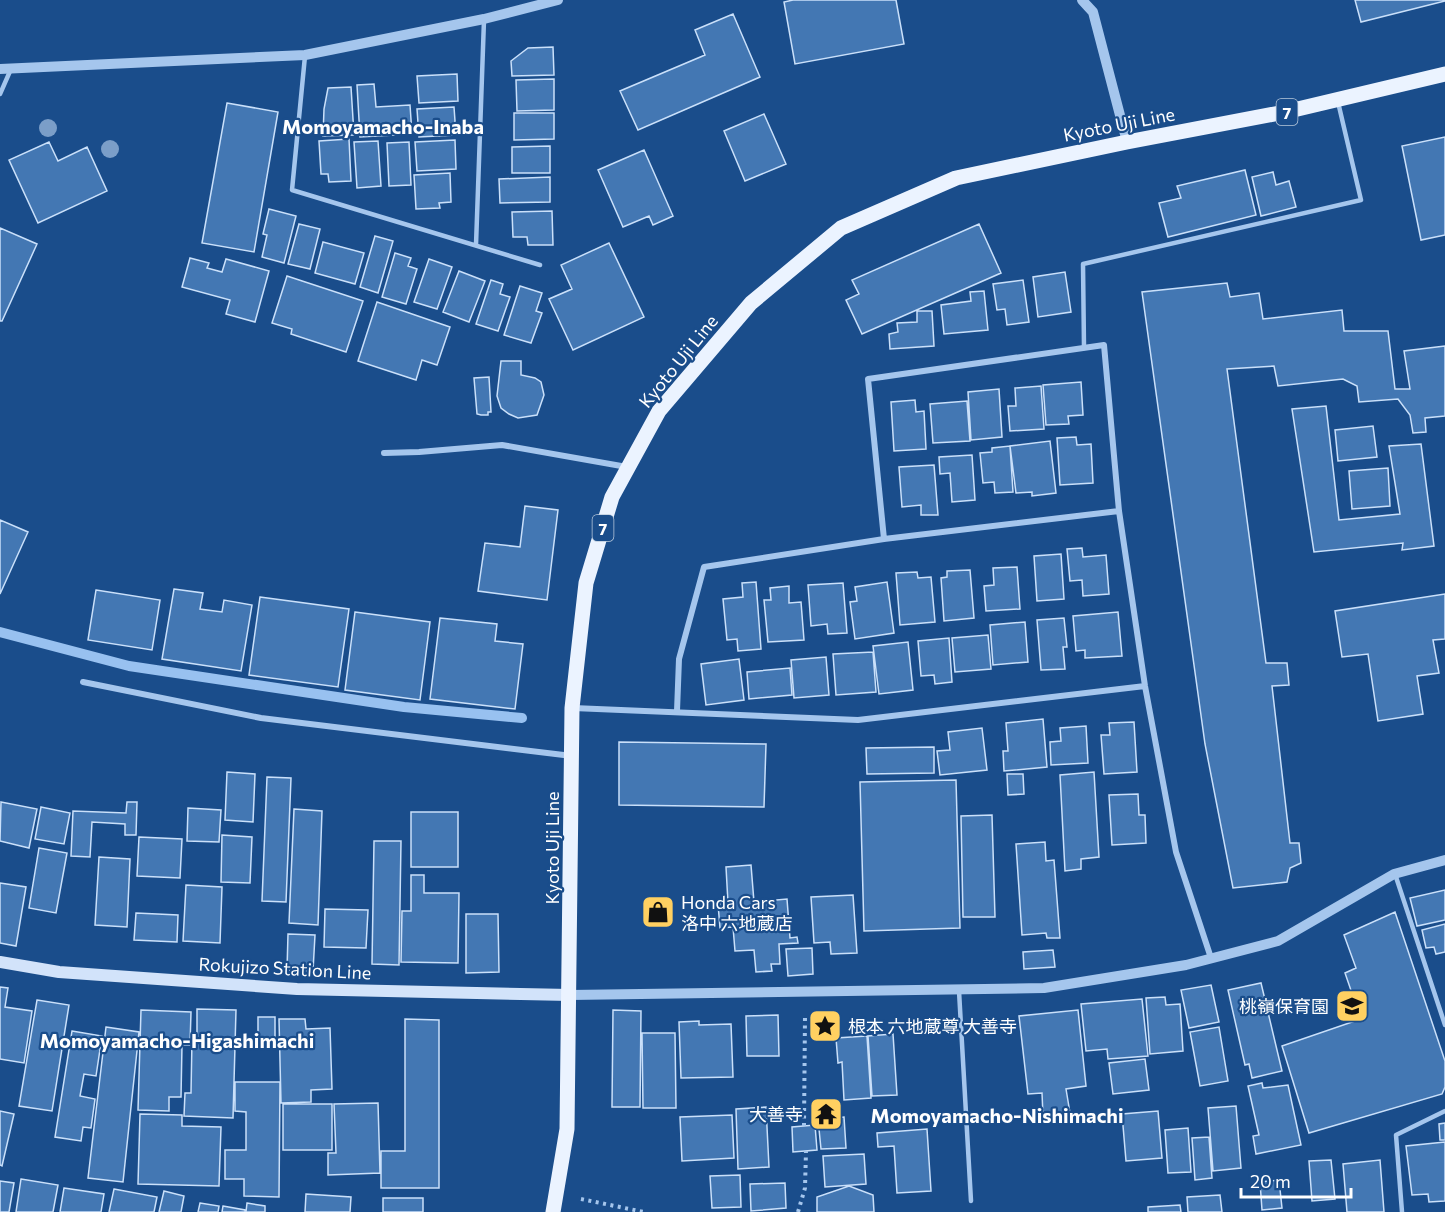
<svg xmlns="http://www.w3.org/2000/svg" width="1445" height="1212" font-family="Commissioner,'Noto Sans JP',sans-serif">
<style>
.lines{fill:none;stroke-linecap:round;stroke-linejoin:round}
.stream{stroke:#98c1f0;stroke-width:10}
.building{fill:#4377b3;stroke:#cae0fa;stroke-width:1.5}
.path{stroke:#a5c6ed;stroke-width:4;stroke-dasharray:3 4.5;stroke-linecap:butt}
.service{stroke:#a5c6ed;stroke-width:4.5}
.minor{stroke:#a5c6ed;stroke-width:6}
.tertiary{stroke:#a5c6ed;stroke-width:10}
.secondary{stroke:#d2e3fa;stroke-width:12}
.primary{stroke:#ebf3ff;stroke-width:15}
.tree{fill:#7b9ec8}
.labels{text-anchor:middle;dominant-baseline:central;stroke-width:4.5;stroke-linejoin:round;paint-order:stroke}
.shield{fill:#1a4d8b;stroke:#bacadc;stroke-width:1.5}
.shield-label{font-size:16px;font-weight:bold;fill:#fff}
.street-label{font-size:18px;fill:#fff;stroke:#1a4d8b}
.poi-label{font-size:18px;fill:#fff;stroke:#1a4d8b;text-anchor:start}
.neighbourhood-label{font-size:20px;font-weight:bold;fill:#fff;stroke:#1a4d8b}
</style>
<rect width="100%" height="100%" fill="#1a4d8b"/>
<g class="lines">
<path class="stream" d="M0,632L129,666L404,707L522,718"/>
</g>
<path class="building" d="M793,0H896L904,44L795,64L784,2Z
M1355,0H1445V1L1361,22Z
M733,14L760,77L638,130L620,91L705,55L695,30Z
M553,47L554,75L512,76L511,61L528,48Z
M457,74L458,101L419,103L417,76Z
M554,79V110L517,111L516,80Z
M374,84L376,107L410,105L412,134L360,137L357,85Z
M351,87L354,135L323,136L324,109L328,88Z
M227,103L278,112L254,252L202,243Z
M454,107L456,135L419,137L417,109Z
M514,113H554V139L514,140Z
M764,114L786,164L745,181L724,131Z
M1445,137V235L1421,240L1402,146Z
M349,139L351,181L329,182L328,174H321L319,141Z
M455,140L456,169L417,171L415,142Z
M378,141L381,186L357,188L354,142Z
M49,142L58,161L87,147L107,191L38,223L9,160Z
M409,142L411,185L389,186L387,143Z
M550,146V173H512V147Z
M644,150L673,216L653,225L649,216L623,227L598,170Z
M1245,170L1256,215L1168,237L1159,203L1181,198L1177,186Z
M1273,172L1276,185L1289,181L1296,207L1261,216L1252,177Z
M450,173L451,202L439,203L440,208L416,209L414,175Z
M550,177V202L500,203L499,179Z
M269,209L296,216L284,263L262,257L267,235L263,234Z
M552,211L553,245H528L527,237H513L512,212Z
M299,224L320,229L310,269L288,264Z
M979,224L1001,273L862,334L846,300L859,294L852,280Z
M0,228L37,244L2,321H0Z
M375,236L393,241L378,293L360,287Z
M323,242L364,253L355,284L315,273Z
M609,243L644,317L573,350L549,299L572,289L561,265Z
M395,253L411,258L408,266L417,269L406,304L382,297Z
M190,258L209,263L207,268L222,272L226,259L269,271L255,322L226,314L230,300L182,287Z
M429,259L452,267L437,309L414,302Z
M459,271L485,281L469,322L443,312Z
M1065,272L1071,312L1038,317L1033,277Z
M287,276L363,301L346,352L291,334L292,329L272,323Z
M491,280L503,284L500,294L510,297L498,331L476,324Z
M1023,280L1029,322L1007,325L1005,309L997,310L993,284Z
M1227,283L1230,297L1259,293L1263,319L1342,310L1344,331H1388L1395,389H1410L1404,351L1445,346V416L1425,418L1426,432L1413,433L1410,415L1398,399L1359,402L1357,386L1343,379L1278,386L1274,366L1227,369L1266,663H1287L1289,685L1272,686L1290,843H1299L1301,863L1290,868L1287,882L1233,888L1205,744L1142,292Z
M520,286L542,293L536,311L542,313L531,343L504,335Z
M984,291L988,330L944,334L941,305L971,301L970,292Z
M377,302L450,327L437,365L422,360L416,380L358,361Z
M917,311H932L934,346L890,349L889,334L898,332L897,323L917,322Z
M501,361H521V375L535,378L541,382L544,395L537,415L518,418L509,414L501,408L497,396Z
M489,377L491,412H488V415H481L477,414L474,378Z
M1081,382L1083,415L1068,416L1069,424L1046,425L1043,385Z
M1041,386L1044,429L1010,431L1008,406H1016L1015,388Z
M999,389L1002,437L971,440L968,392Z
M915,400L916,412L924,411L926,449L894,451L891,402Z
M967,401L970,441L933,443L930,404Z
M1326,406L1339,520L1400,514L1389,446L1421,444L1434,546L1402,550L1403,543L1314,552L1292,409Z
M1373,426L1377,457L1338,461L1335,430Z
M1076,437L1077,445L1091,444L1093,483L1060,485L1057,438Z
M1050,441L1056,493L1032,496V492L1016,493L1010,446Z
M1010,446L1013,492L995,493L994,482L983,483L980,453L992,452V448Z
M972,455L975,500L952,502L950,473L940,474L939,457Z
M934,465L938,515H921V505L902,507L899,467Z
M1388,468L1390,506L1352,509L1349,471Z
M525,506L558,510L547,600L478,591L485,543L520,547Z
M0,520L28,532L0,594Z
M1082,548L1083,557L1106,555L1109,594L1083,596L1082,580L1070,581L1067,549Z
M1061,554L1064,599L1037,601L1034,556Z
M1017,567L1020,609L986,611L984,586L994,585L993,568Z
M970,570L974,618L944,621L941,578L947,577V571Z
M917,572L918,578L931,577L935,622L900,625L896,573Z
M756,582L761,649L738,651L737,639L727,640L723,599L743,597L742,583Z
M887,582L894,633L855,639L850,602L857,601L855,587Z
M843,583L847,633L828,634L827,624L811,626L808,585Z
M789,586V603L801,602L804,640L768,642L764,600H771L770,588Z
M174,589L203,593L200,609L222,612L224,600L252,605L241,671L162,659Z
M96,590L160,600L152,650L88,640Z
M1445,594V639L1433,640L1439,673L1417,676L1423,714L1378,721L1368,654L1342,657L1335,611Z
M260,597L349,609L338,687L249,675Z
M355,612L430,622L420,700L345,690Z
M1118,612L1122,656L1085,658V650L1076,651L1073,616Z
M440,618L497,624L495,641L523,644L515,709L430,699Z
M1064,618L1067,647H1063L1065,669L1041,670L1037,620Z
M1025,622L1028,662L993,665L990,625Z
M988,635L991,669L955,672L952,638Z
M949,638L952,682L935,684L934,675L921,676L918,641Z
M908,642L913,690L879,694L873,646Z
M873,652L876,692L836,695L833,654Z
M826,657L829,695L794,698L791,660Z
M739,659L744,700L706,705L701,664Z
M790,668L792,695L749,699L747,672Z
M1043,719L1047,767L1004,771L1003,751H1008L1006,723Z
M1134,722L1137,772L1104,774L1101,735H1110L1109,723Z
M1086,726L1088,763L1051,765L1050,742L1061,741L1060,728Z
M982,728L987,770L940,775L937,751L950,750L948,732Z
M619,742L766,744L764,807L619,805Z
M934,747V773L867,774L866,748Z
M227,772L255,774L253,822L225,820Z
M1094,772L1099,857L1081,859V869L1065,871L1060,775Z
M1007,774H1023L1024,794L1008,795Z
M267,777L291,778L286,902L262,901Z
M956,780L960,928L864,931L860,782Z
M1138,794L1139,815H1145L1146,843L1112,845L1109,795Z
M1,802L37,809L29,848L0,841Z
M127,802H137L136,835H125V824L92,822L90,857L71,856L73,811L126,813Z
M41,807L70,813L64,844L35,839Z
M188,808L221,810L219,842L187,841Z
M294,809L322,811L318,925L289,923Z
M411,812H458V867H411Z
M992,815L995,917H963L961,816Z
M222,835L252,837L250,883L221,882Z
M139,837L182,839L180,878L137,876Z
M374,841H401L399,965L372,964Z
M1045,842L1046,861L1054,860L1060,938H1047L1046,933L1022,935L1016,844Z
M39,848L67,853L56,913L29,908Z
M99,857L130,859L127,927L95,925Z
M751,865L754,902L787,899L790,938L797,937L798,943L779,944L780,964H771L772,971L756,972L754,950L735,951L733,927L720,928L718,904L728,903L726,867Z
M411,875H424V893H459L458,963L401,962L402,911H411Z
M0,883L26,887L16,946L0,943Z
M186,885L222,887L220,943L183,941Z
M1445,890V920L1417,926L1410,898Z
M853,895L857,953L831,954L830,942L814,943L811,897Z
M325,909L368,910L366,948L324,947Z
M1395,912L1445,1061V1087L1442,1094L1309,1133L1282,1046L1355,1021L1352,1010L1355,1002L1345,973L1356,968L1344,935Z
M136,913L178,915L177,942L134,940Z
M466,914H498L499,972L466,973Z
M1445,924V952L1436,954L1434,947L1426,948L1422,930Z
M288,934L315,935L313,971L287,970Z
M812,948L813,974L788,976L786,949Z
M1053,950L1055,967L1024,969L1023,952Z
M1261,983L1282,1071L1252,1078L1249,1064L1245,1065L1228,990Z
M1211,985L1219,1022L1189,1028L1181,990Z
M0,987L8,988L5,1007L32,1011L24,1063L0,1059Z
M1165,997L1166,1005L1180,1004L1183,1051L1150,1054L1146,998Z
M1142,999L1148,1056L1108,1059L1107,1049L1086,1051L1081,1004Z
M37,1000L69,1005L52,1111L19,1106Z
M197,1009L236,1010L233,1118L184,1116L185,1093H191L192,1040H197Z
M141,1010L191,1012L190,1045H182L181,1097H169V1111L138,1110Z
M613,1010L641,1011L640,1107H612Z
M1078,1010L1086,1086L1066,1089L1070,1113L1043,1116L1042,1093L1028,1094L1019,1016Z
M778,1015L779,1056H747L746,1016Z
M258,1017H275V1038L267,1039V1045H258Z
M279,1019H305L306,1029L330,1028L332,1089L311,1090V1102L281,1103Z
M405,1019L439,1020V1188H381V1151H405Z
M699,1021V1025L731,1024L733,1077L681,1078L679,1022Z
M106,1027L139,1032L123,1182L88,1178Z
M1219,1027L1228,1081L1200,1086L1190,1032Z
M72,1031L102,1036L96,1076L84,1074L80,1096L95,1099L91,1128L83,1127L81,1141L55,1137Z
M642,1033H675L676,1108H643Z
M893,1034L897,1095L872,1096L868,1036Z
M867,1036L871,1098L844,1100L842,1062L838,1063L836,1038Z
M1145,1059L1149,1090L1113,1094L1109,1063Z
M235,1082H280L279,1197L244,1196V1179H225V1150H246V1112L235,1111Z
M1262,1083L1263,1088L1288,1085L1301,1145L1256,1154L1253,1136L1259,1135L1248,1086Z
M378,1103L380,1173L328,1175V1153H336L334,1104Z
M283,1104H332V1150H283Z
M1236,1106L1241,1168L1213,1171L1208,1108Z
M766,1107L769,1167L738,1169L736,1109Z
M0,1111L14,1114L2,1166L0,1165Z
M1158,1111L1162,1158L1126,1161L1122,1114Z
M140,1114L182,1115V1126L221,1127L219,1186L138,1184Z
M732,1115L734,1158L682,1161L680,1117Z
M844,1117L846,1148L821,1149L818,1119Z
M1445,1123V1140H1440L1439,1124Z
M815,1125L817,1150L793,1152L792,1127Z
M1188,1128L1191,1172L1168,1173L1165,1130Z
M927,1129L931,1191L897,1193L894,1146L878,1147L877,1133Z
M1209,1137L1212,1178L1195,1180L1192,1138Z
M1445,1142V1201L1429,1202L1428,1194L1412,1195L1406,1146Z
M864,1154L866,1184L825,1187L823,1156Z
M1331,1160L1335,1199L1312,1201L1309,1161Z
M1380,1160L1384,1212H1347L1343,1164Z
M740,1175L741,1207L712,1208L710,1176Z
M21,1179L58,1185L53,1212H16Z
M1279,1180L1282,1208L1262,1210L1260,1182Z
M0,1181L14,1183L9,1212H0Z
M785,1183L786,1208L751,1211L750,1184Z
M849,1186L873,1195L874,1212H817V1197Z
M64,1188L104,1194L101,1212H60Z
M114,1189L157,1197L154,1212H109Z
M164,1191L184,1196L181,1212H159Z
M306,1194L351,1197L350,1212H305Z
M1220,1195L1222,1212H1188L1187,1197Z
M383,1198H423V1212H383Z
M200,1203L219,1206L218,1212H198Z
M247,1203L265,1206V1212H246Z
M1180,1205L1181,1212H1148V1207Z
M223,1206L245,1210V1212H222Z"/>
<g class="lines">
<path class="path" d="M804,1126L805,1016
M581,1199L644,1212
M798,1212L805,1188L806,1151"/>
<path class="service" d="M305,56L292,190L540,265
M0,94L11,69
M476,245L484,20
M1084,348L1083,264L1361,200L1338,102
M1395,874L1445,1025
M959,991L971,1201
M1402,1212L1396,1135L1445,1111"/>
<path class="minor" d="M384,453L419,452L502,445L627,467
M884,539L868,379L1104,345L1119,511L1145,686L1176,852L1211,958
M83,682L261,718L572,756
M573,708L858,720L1145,686
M677,711L679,659L704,567L884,539L1119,511"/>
<path class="tertiary" d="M1082,0L1093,12L1127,142
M0,69L305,55L484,19L558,0
M570,995L1044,988L1186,965L1278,941L1394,874L1445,860"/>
<path class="secondary" d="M0,962L59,972L297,989L570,995"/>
<path class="primary" d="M553,1212L567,1129L572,708L586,583L612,497L659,411L751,303L841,228L956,178L1127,142L1285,112L1445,74"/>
</g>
<g class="tree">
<circle cx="48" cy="128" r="9"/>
<circle cx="110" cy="149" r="9"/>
</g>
<defs>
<g id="shop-square" transform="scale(1.725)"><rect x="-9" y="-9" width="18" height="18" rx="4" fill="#ffd061" stroke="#1a4d8b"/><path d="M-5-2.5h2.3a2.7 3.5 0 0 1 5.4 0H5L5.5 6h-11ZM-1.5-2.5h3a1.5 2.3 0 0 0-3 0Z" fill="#111"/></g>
<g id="school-square" transform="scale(1.725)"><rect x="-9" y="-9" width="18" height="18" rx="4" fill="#ffd061" stroke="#1a4d8b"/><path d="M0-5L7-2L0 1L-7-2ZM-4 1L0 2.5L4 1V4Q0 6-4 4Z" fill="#111"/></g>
<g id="sight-square" transform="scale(1.725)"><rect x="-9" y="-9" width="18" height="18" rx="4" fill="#ffd061" stroke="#1a4d8b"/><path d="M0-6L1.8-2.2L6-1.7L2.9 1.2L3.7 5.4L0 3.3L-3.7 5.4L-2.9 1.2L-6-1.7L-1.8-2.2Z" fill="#111"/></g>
<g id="temple-square" transform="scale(1.725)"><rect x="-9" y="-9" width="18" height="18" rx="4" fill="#ffd061" stroke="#1a4d8b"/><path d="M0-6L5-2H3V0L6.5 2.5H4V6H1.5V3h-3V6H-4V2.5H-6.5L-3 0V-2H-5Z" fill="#111"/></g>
</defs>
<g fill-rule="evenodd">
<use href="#shop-square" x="658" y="912"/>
<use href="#school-square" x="1352" y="1006"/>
<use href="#sight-square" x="825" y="1026"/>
<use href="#temple-square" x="826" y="1114"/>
</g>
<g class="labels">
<g class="shield">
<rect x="1276.5" y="99" width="21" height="26" rx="4.5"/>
<rect x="592.5" y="515" width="21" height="26" rx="4.5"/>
</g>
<g class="shield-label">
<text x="1287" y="112">7</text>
<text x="603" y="528">7</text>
</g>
<g class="street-label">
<text transform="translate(1119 124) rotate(-11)">Kyoto Uji Line</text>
<text transform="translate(678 361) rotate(-51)">Kyoto Uji Line</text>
<text transform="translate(552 848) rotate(-90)">Kyoto Uji Line</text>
<text transform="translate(285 968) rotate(3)">Rokujizo Station Line</text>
</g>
<g class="poi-label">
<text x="681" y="902">Honda Cars<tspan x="681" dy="21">洛中 六地蔵店</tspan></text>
<text x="1329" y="1006" text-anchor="end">桃嶺保育園</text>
<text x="848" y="1026">根本 六地蔵尊 大善寺</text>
<text x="803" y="1114" text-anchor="end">大善寺</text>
</g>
<g class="neighbourhood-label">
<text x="383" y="126">Momoyamacho-Inaba</text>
<text x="177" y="1040">Momoyamacho-Higashimachi</text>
<text x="997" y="1115">Momoyamacho-Nishimachi</text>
</g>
</g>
<path d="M1241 1188v9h110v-9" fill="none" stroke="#ffffff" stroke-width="3"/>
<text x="1250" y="1188" font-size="18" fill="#ffffff" stroke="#1a4d8b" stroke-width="4.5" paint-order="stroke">20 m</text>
</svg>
